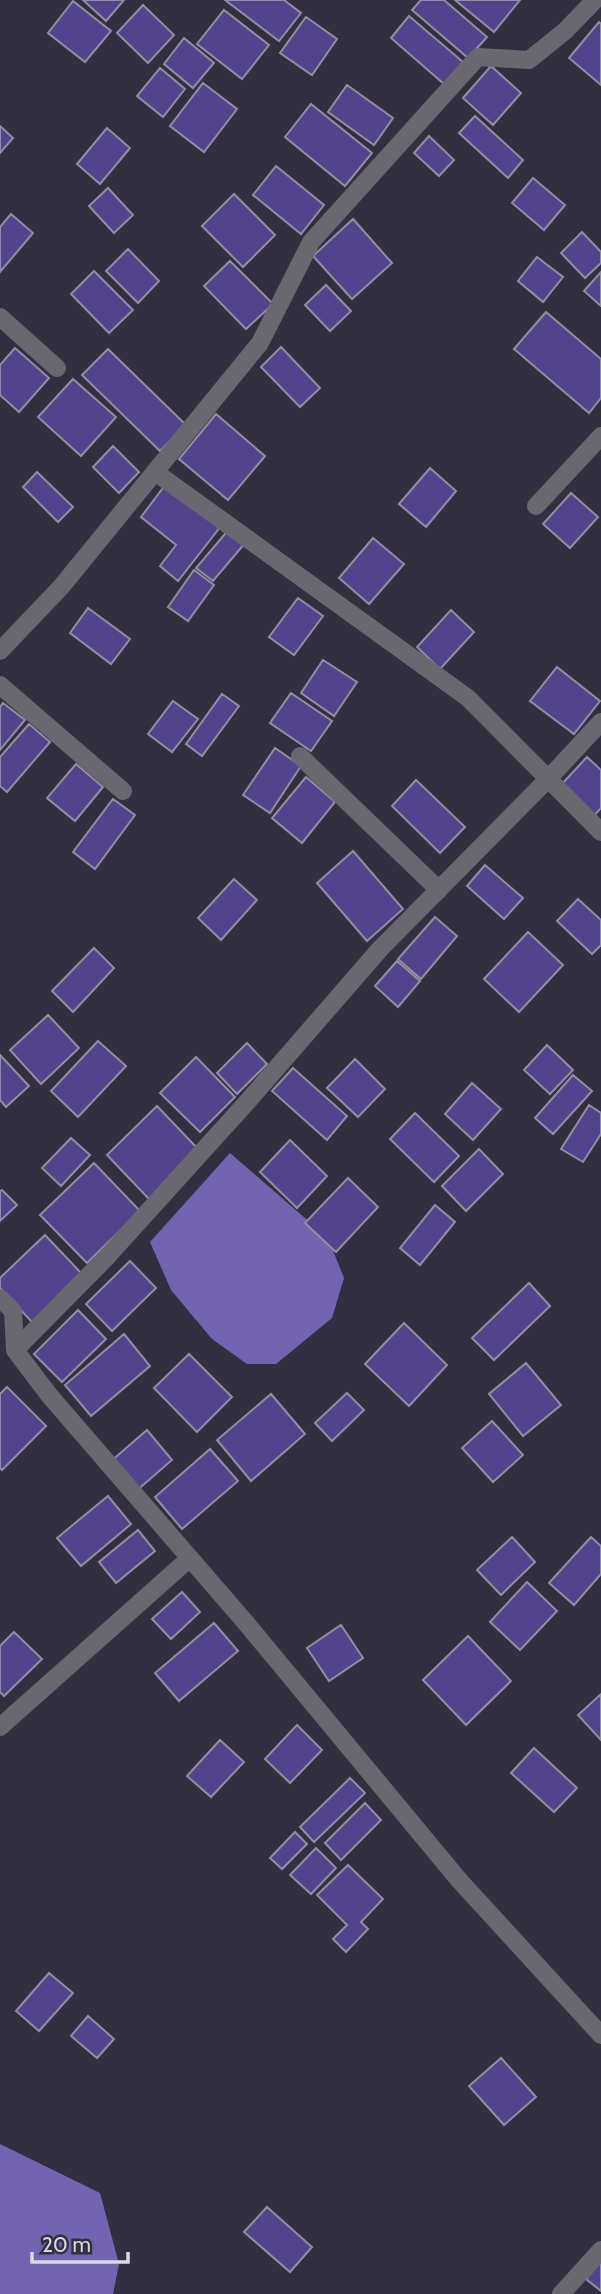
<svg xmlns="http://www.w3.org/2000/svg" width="601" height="2294" font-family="Cabin,sans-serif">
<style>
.water{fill:#7364b1}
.building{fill:#53438c;stroke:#908ea1;stroke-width:2}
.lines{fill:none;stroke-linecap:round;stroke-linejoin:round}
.street{stroke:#696871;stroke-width:18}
</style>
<rect width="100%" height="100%" fill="#323040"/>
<path class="water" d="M230,1153L328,1238L344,1278L332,1318L276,1364H247L212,1339L171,1290L150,1242Z
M0,2144L100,2193L119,2264L113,2294H0Z"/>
<path class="building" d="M83,0H124L106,21Z
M225,0H284L301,13L279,41Z
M421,0H444L487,37L468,58L412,10Z
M455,0H520L494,32Z
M73,1L111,31L85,62L48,33Z
M143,5L174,35L148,63L117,33Z
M224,10L269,45L242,79L197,44Z
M409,16L463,62L444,84L391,38Z
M306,17L337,39L312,75L280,53Z
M599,22L601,24V85L569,58Z
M184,38L214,63L193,88L164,64Z
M491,66L521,93L493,125L463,98Z
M160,68L185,89L163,117L137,96Z
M203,83L237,109L204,152L170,126Z
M347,85L393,118L374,145L328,112Z
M311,104L372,153L345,186L285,137Z
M475,116L523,160L508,178L459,133Z
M0,126L13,138L0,153Z
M107,128L130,148L100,184L77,164Z
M429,136L454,160L439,176L414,153Z
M276,166L324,205L301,234L253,195Z
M533,178L565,205L544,230L512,203Z
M108,188L133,215L114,233L89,206Z
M234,194L275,235L243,267L202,226Z
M11,214L33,233L0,272V227Z
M353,219L392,263L352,299L313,256Z
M582,232L601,252V263L585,278L561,253Z
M128,249L159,281L138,303L106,271Z
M537,257L563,277L543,302L518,281Z
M230,261L273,304L246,329L204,286Z
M94,271L133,310L109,333L71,294Z
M601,272V306L584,291Z
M326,285L351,311L330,331L305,305Z
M546,312L601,359V398L589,413L514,349Z
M281,347L320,388L300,407L261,367Z
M15,348L49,378L19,412L0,395V365Z
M108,349L186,425L160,451L82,375Z
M73,379L116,417L81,456L38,417Z
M216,414L265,456L228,500L179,459Z
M113,446L139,472L119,493L93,467Z
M430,468L456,491L426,527L399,504Z
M37,472L73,507L58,522L23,487Z
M166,484L221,526L178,581L160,566L176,545L141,517Z
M571,493L598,517L570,548L543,524Z
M230,528L246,542L213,581L196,568Z
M373,538L404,564L369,604L339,578Z
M194,570L214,585L188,621L168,607Z
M298,598L323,616L294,655L269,637Z
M88,608L130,639L111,664L70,633Z
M451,610L474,632L440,669L417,647Z
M323,660L357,682L334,716L301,693Z
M557,667L600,701L574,734L530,701Z
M291,693L332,721L311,751L270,723Z
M222,694L239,706L202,756L186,744Z
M173,701L198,719L172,752L148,734Z
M3,703L25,720L0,750V707Z
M29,724L50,742L7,792L0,786V757Z
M275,748L301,766L270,813L243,795Z
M587,757L601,770V808L593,817L560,786Z
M76,764L103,787L75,821L47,798Z
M306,777L335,802L302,843L272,818Z
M416,780L465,827L440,853L392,806Z
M113,799L135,815L95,869L73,852Z
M353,851L403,909L367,941L317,883Z
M485,865L523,898L504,919L467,886Z
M234,879L257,900L221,940L198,918Z
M578,899L601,920V945L592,954L557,921Z
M435,917L457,936L421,979L398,959Z
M528,932L563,965L519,1012L484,979Z
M94,948L114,968L73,1012L52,991Z
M397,961L420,981L398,1007L375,986Z
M48,1015L79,1048L41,1084L10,1050Z
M98,1041L126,1066L78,1117L51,1091Z
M247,1043L267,1064L237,1094L217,1073Z
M547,1045L573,1070L550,1094L524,1070Z
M0,1055L29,1086L6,1107L0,1100Z
M196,1057L235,1097L200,1132L160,1093Z
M355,1059L385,1089L358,1117L327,1088Z
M293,1068L347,1116L327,1140L272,1091Z
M573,1075L592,1091L553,1134L535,1118Z
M472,1083L501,1109L473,1140L445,1114Z
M589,1105L601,1113V1134L583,1162L561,1149Z
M157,1106L199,1150L149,1199L107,1155Z
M415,1113L459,1156L434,1182L390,1139Z
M71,1138L90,1155L61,1186L42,1168Z
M290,1140L327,1176L297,1208L260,1172Z
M479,1149L503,1174L466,1211L442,1186Z
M94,1163L140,1211L87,1263L40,1215Z
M348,1178L378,1207L336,1252L305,1223Z
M2,1190L17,1205L0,1221V1191Z
M435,1205L455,1222L420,1265L400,1248Z
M45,1235L82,1274L32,1322L0,1288V1278Z
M130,1261L156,1288L112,1331L86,1304Z
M529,1283L550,1306L494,1360L472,1338Z
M78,1310L106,1339L62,1382L34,1354Z
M404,1323L447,1365L409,1406L365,1364Z
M124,1334L150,1366L91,1416L65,1385Z
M189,1354L232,1397L197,1432L154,1388Z
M526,1363L561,1405L523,1436L489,1394Z
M7,1387L46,1426L2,1470L0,1468V1394Z
M347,1393L364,1410L332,1441L315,1423Z
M271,1394L305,1434L251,1481L217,1440Z
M492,1421L523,1455L493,1482L462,1448Z
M147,1430L172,1460L135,1492L110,1462Z
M210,1449L238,1481L182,1529L155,1497Z
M108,1496L131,1524L81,1566L57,1538Z
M138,1530L155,1551L116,1583L99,1562Z
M512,1537L535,1562L501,1595L477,1570Z
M591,1537L601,1546V1574L574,1605L549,1583Z
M527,1582L557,1611L520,1650L490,1622Z
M182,1592L200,1612L171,1639L152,1619Z
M214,1623L238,1651L179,1701L155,1673Z
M341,1625L363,1658L329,1681L307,1648Z
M14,1632L42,1659L4,1696L0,1692V1646Z
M468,1636L511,1681L466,1725L423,1680Z
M601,1694V1740L578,1715Z
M297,1725L322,1750L290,1783L265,1759Z
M220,1740L244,1762L211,1797L187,1776Z
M534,1748L577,1788L554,1812L511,1773Z
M350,1778L365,1793L314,1842L300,1827Z
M365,1803L381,1820L341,1860L325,1843Z
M295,1832L307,1844L282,1869L270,1858Z
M316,1848L336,1868L311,1894L290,1875Z
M348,1865L383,1899L361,1922L368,1929L346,1952L333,1939L347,1925L317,1895Z
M49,1973L73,1993L39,2031L16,2011Z
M88,2016L114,2039L97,2058L71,2036Z
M501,2058L536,2097L504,2125L469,2086Z
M267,2207L312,2247L290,2272L244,2232Z
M601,2261V2291L586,2279Z"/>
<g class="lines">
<path class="street" d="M0,317L57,368
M155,472L468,698L601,832
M536,506L601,436
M0,651L61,587L260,343L311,242L478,57L529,60L565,31L595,0
M0,685L123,791
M300,756L439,890
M0,1298L13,1311L15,1350L49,1395L246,1623L459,1880L601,2035
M15,1350L105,1259L248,1101L380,949L548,779L601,722
M0,1727L190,1558
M561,2294L601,2250"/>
</g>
<path d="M32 2252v10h96v-10" fill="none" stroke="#d9d8e3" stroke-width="3.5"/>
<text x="42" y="2252" font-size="21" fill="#d9d8e3" stroke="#323040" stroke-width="5" paint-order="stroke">20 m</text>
</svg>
